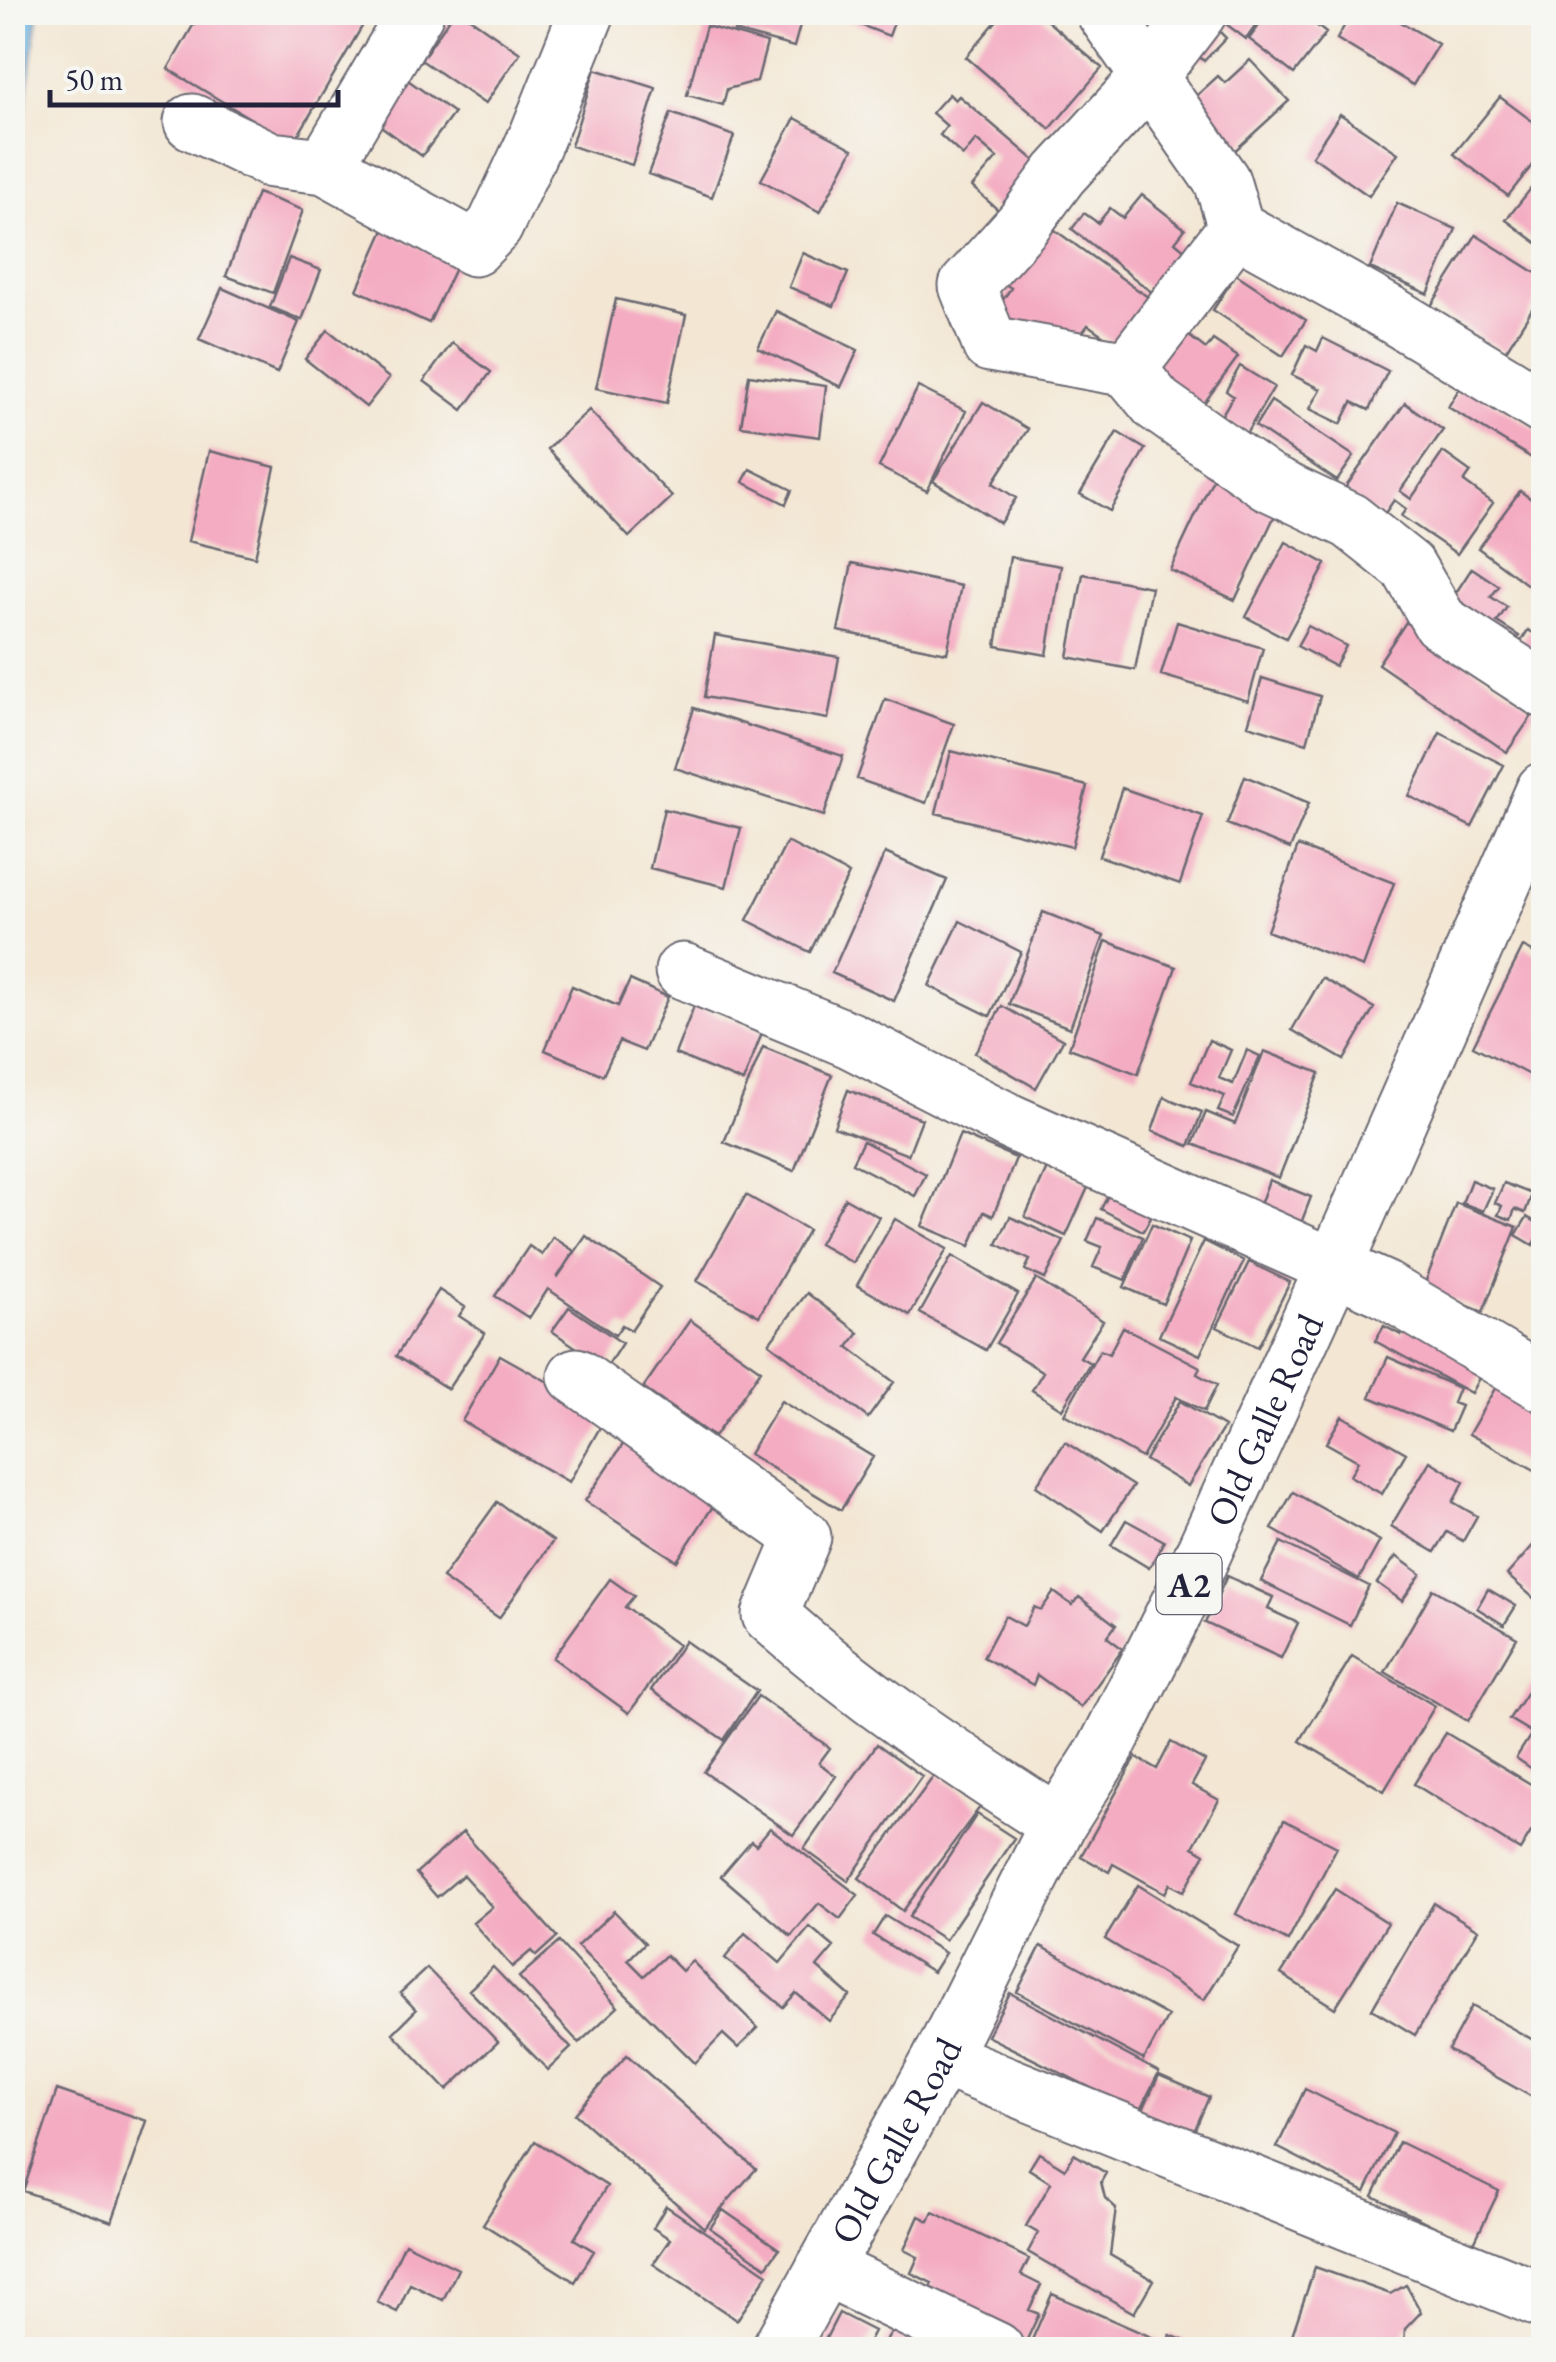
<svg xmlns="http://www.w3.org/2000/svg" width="1556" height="2362" font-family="'EB Garamond',serif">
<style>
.water{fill:#6cb7e5;stroke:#476c90;stroke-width:2.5}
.building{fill:#f4acc2}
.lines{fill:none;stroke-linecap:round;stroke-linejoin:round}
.minor-casing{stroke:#6b6771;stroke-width:59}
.highway-casing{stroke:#6b6771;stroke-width:59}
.minor{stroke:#fff;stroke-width:55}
.highway{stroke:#fff;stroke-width:55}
.labels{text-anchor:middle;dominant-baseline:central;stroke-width:8;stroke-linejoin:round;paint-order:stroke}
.shield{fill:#f6f6f2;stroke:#626272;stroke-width:2.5}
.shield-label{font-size:35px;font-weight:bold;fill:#22223b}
.street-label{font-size:38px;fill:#22223b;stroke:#f6f6f2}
</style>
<rect width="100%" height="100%" fill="#f6f6f2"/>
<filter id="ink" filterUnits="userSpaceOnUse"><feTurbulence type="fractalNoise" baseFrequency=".01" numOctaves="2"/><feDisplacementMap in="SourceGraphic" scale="20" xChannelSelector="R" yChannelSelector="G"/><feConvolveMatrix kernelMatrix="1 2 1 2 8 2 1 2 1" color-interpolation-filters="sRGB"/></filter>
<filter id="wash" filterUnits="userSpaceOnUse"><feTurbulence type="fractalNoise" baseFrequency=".0048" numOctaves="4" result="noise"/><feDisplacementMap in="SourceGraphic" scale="40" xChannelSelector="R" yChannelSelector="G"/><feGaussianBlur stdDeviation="2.25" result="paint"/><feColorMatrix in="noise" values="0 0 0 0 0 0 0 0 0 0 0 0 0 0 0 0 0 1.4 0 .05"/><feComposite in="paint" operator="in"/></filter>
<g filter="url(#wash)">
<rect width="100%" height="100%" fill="#f3e7d4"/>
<path class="water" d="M13,12L38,13L13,191L12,13Z"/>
<g id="blocks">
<path class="building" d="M195,12H342L363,25L293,144L168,69L199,15Z
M454,12H461L520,53L485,104L421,60Z
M739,12H820L818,18L803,14L794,47L734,31Z
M839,12H898L889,36L837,16Z
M1004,12H1037L1102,68L1050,129L966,57Z
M1210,12H1250L1260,20L1246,39Z
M1269,12H1300L1326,33L1294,74L1249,39Z
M1352,12H1384L1438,44L1413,85L1337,39Z
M1206,18L1226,38L1204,61L1184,42Z
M706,26L767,43L757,81L727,89L723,105L687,95Z
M1250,60L1289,101L1229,156L1184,107L1218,76L1225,83Z
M595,69L656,88L632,165L571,146Z
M398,73L454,113L422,156L367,116Z
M949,94L955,100L959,96L1047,171L1014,224L972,187L997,158L976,140L963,156L940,135L947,126L932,113Z
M1500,97L1544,130V150L1508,196L1454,154Z
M671,113L734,136L712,197L648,174Z
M1340,114L1398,153L1369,196L1312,156Z
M795,118L853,149L820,212L761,180Z
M1544,172V248L1506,220Z
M257,193L303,210L273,293L226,276Z
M1142,195L1185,229L1175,242L1187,252L1154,294L1072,229L1084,213L1098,223L1110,208L1123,218Z
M1397,203L1456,229L1428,294L1370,268Z
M1052,228L1152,300L1124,350L1088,325L1070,349L1027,334L995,311L1011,288L997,278Z
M384,230L457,264L429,323L357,290Z
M1476,235L1544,278V290L1505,352L1431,306Z
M803,253L848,273L834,306L789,287Z
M289,258L321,270L302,320L270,307Z
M1236,274L1306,320L1283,356L1213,310Z
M222,288L299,322L277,373L199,339Z
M616,299L686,315L667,403L596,388Z
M776,311L858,350L841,387L758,348Z
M1180,329L1206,349L1213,340L1238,357L1196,414L1145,376Z
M328,330L389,378L366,407L305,359Z
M1323,338L1388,371L1369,410L1352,402L1341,424L1310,409L1321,389L1292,375L1306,345L1317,351Z
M452,343L491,372L463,410L424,381Z
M1240,366L1274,387L1246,434L1220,418L1233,396L1226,391Z
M749,375L826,386L820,437L741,426Z
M1462,384L1544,434V446L1535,460L1448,407Z
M918,387L966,411L927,491L879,467Z
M1271,401L1354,456L1337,481L1255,426Z
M983,402L1028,429L993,483L1016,498L1000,523L933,481Z
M1405,403L1443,430L1400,491L1411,499L1443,452L1471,472L1464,482L1493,503L1457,554L1401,516L1406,509L1394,500L1381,519L1343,491Z
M589,410L672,497L629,537L547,449Z
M1117,432L1145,449L1110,511L1080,494Z
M209,451L275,467L255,557L188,541Z
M750,469L792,490L786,504L743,482Z
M1216,472L1276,513L1235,600L1170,570Z
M1520,491L1544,508V597L1478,548Z
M1286,542L1326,564L1286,638L1246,617Z
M1010,557L1061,566L1047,655L996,646Z
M852,563L961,586L947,653L838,631Z
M1472,568L1499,586L1491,597L1507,607L1497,622L1519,636L1509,650L1446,608Z
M1083,574L1151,587L1135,670L1068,657Z
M1177,622L1263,648L1248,701L1161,675Z
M1406,622L1536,710L1507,752L1378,664Z
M1308,626L1346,646L1335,666L1297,646Z
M1528,630L1540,637L1544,632V675L1512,655Z
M715,635L839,657L828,719L704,697Z
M1262,678L1320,696L1307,743L1248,725Z
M885,699L954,724L926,803L857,779Z
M694,708L843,756L824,816L675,768Z
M1440,733L1504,765L1472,827L1409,796Z
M951,751L1087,786L1072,847L936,813Z
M1245,776L1309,803L1290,849L1227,824Z
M1122,788L1203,816L1180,884L1099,856Z
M664,809L741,828L726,887L650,868Z
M787,842L849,874L810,952L747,920Z
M1298,846L1394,883L1363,967L1267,931Z
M885,853L947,880L894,1001L832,973Z
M1043,912L1104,936L1070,1028L1009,1004Z
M960,921L1021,952L990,1016L929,986Z
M1106,941L1176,967L1138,1074L1069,1048Z
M1523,947L1544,958L1541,1081L1473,1046Z
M1322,978L1374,1008L1344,1060L1292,1030Z
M630,980L668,997L644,1051L619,1041L603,1075L545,1050L572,986L618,1006Z
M694,1006L762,1033L743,1082L675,1054Z
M1002,1006L1063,1040L1036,1088L975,1053Z
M1209,1040L1231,1050L1219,1078L1233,1084L1247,1050L1260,1056L1233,1117L1218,1111L1225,1096L1191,1082Z
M763,1047L832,1075L794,1171L724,1142Z
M1264,1051L1320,1073L1279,1178L1193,1144L1206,1112L1235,1124Z
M848,1090L922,1119L908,1155L834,1127Z
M1164,1097L1202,1112L1189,1146L1152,1131Z
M960,1134L1016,1158L993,1216L984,1212L970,1246L922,1226Z
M863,1141L926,1174L915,1196L852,1163Z
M1049,1164L1090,1183L1066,1236L1025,1217Z
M1116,1180L1159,1202L1143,1231L1101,1209Z
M1269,1180L1311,1197L1300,1226L1258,1210Z
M1471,1180L1493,1189L1483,1211L1462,1203Z
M1504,1183L1532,1194L1525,1213L1515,1209L1511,1220L1498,1215L1502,1206L1495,1203Z
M746,1195L808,1230L759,1316L697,1281Z
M845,1198L879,1217L853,1263L819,1244Z
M1456,1203L1517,1227L1483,1312L1423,1288Z
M1010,1217L1064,1241L1045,1279L1025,1270L1030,1260L997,1244Z
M1527,1217L1544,1227L1533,1245L1516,1235Z
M1097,1218L1143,1237L1125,1280L1093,1267L1102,1247L1087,1241Z
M895,1219L947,1249L910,1315L857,1285Z
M1152,1224L1190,1241L1163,1304L1124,1287Z
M586,1236L660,1287L631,1330L622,1325L615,1335L548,1289L529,1318L495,1296L529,1246L542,1255L553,1237L574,1251L557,1278Z
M1204,1241L1244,1261L1200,1355L1159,1336Z
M952,1256L1018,1294L986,1350L920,1313Z
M1249,1262L1290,1282L1258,1347L1217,1327Z
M1036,1279L1103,1321L1080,1357L1090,1363L1062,1409L1032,1390L1043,1372L996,1343Z
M439,1290L465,1307L459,1316L485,1333L448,1389L396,1356Z
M807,1293L859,1333L848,1347L894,1382L868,1418L769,1343Z
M569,1307L622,1343L606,1368L552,1331Z
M1409,1319L1488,1361L1471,1393L1375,1341L1384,1326L1401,1335Z
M690,1320L761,1370L714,1437L643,1388Z
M1123,1327L1200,1367L1197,1374L1217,1385L1204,1411L1176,1397L1142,1458L1064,1414L1100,1350L1109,1354Z
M500,1355L607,1415L569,1482L462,1421Z
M1388,1357L1459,1388L1453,1403L1461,1406L1450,1431L1370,1397Z
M1501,1378L1544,1401V1475L1469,1434Z
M781,1401L873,1457L841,1510L749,1454Z
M1180,1401L1224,1427L1188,1486L1145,1460Z
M1342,1416L1406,1453L1382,1494L1350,1476L1358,1461L1326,1443Z
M632,1431L723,1491L677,1561L585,1501Z
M1065,1442L1133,1486L1103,1531L1036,1486Z
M1430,1461L1464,1482L1453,1502L1477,1516L1463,1541L1447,1532L1435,1552L1391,1526Z
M1293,1492L1380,1541L1359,1579L1272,1529Z
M497,1502L553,1541L499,1618L442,1578Z
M1126,1520L1164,1541L1149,1568L1111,1545Z
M1544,1533V1607L1507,1575Z
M1281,1542L1369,1586L1350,1625L1261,1581Z
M1396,1556L1421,1574L1402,1601L1377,1583Z
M1227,1576L1273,1597L1268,1609L1298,1623L1281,1658L1205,1623Z
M610,1579L634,1596L625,1607L678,1645L629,1713L553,1658Z
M1433,1589L1517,1638L1468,1721L1385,1672Z
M1488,1589L1516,1606L1504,1625L1477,1608Z
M1054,1592L1072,1605L1079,1597L1116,1625L1107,1637L1123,1649L1081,1707L1037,1675L1033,1685L983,1657L1005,1616L1024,1626L1034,1607L1041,1610Z
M685,1641L757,1691L724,1740L651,1690Z
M1352,1656L1435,1706L1384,1791L1300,1741Z
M1535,1680L1544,1685V1777L1516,1758L1532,1733L1509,1719Z
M758,1696L830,1748L819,1763L836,1776L793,1835L704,1772Z
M1446,1733L1544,1792V1811L1520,1850L1414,1784Z
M1171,1742L1205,1761L1192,1785L1219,1800L1193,1847L1205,1854L1184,1891L1170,1884L1165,1893L1113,1864L1109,1872L1081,1856L1136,1757L1157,1769Z
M877,1744L922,1776L848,1881L804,1849Z
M936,1773L980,1807L903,1911L859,1878Z
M977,1814L1014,1838L945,1940L909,1917Z
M1284,1820L1337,1847L1288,1941L1236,1914Z
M770,1828L858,1895L840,1919L819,1903L791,1936L721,1876L751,1841L756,1845Z
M463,1832L557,1937L536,1956L531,1951L512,1967L473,1923L492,1907L463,1875L437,1897L416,1873Z
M1138,1885L1238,1946L1204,2000L1105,1939Z
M1335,1889L1388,1923L1335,2008L1281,1974Z
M1434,1903L1478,1930L1415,2035L1372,2009Z
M614,1911L645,1943L628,1960L644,1976L666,1955L682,1971L692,1961L758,2028L738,2048L723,2034L695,2063L577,1946Z
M885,1916L945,1953L933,1972L873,1935Z
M810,1927L834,1947L817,1967L850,1996L829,2021L796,1993L783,2007L725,1958L745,1933L780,1963Z
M559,1942L618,2007L579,2043L519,1977Z
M1041,1946L1168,2016L1144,2060L1017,1992Z
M493,1967L571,2048L548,2070L469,1990Z
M427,1968L498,2042L447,2090L393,2033L416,2010L400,1993Z
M1010,1993L1159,2072L1139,2112L987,2036Z
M1472,2006L1544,2046V2080L1534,2098L1448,2050Z
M627,2055L756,2169L704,2228L575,2114Z
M1159,2075L1209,2097L1193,2134L1142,2112Z
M1305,2089L1394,2133L1365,2192L1277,2147Z
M57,2090L147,2121L112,2222L23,2191Z
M535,2141L607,2186L574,2239L594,2251L575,2282L483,2224Z
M1399,2142L1499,2191L1473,2245L1373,2196Z
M1039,2153L1065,2169L1074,2154L1106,2173L1101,2182L1105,2198L1116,2208L1110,2255L1153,2280L1134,2313L1028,2252L1038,2233L1026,2226L1051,2183L1029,2169Z
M666,2206L768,2274L737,2320L653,2264L670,2239L653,2228Z
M723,2210L779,2249L766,2267L710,2228Z
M933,2212L1029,2259L1021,2275L1041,2285L1029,2310L1039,2314L1022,2350L924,2302L932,2283L911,2273L918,2257L904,2250L919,2216L929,2221Z
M405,2243L458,2269L443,2300L410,2284L397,2312L377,2302Z
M1315,2267L1390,2294L1406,2285L1421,2312L1405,2329L1404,2350H1287Z
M1052,2294L1163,2342L1159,2350H1053L1032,2340Z
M839,2313L874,2331L864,2350H820Z
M893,2329L927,2350H880Z
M1170,2335L1205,2349V2350H1164Z"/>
</g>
</g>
<g filter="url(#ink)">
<use href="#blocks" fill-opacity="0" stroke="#6b6771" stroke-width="2.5"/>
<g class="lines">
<g class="minor-casing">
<path id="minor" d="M1104,12L1222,181L1236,228L1389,313L1544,407
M192,122L271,160L325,166L474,248L495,226L538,134L587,12
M325,166L416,12
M1236,228L1128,369L1157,404L1267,482L1350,521L1408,567L1440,622L1544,690
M1128,369L990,344L967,286L1023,224L1060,174L1150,76L1199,12
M683,971L850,1040L1008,1121L1384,1289L1544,1384
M576,1376L803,1537L770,1615C862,1697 955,1758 1058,1824
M941,2058L1544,2301
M824,2268L996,2350"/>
</g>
<g class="highway-casing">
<g id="highway">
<path id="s1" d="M779,2350L941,2058L1058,1824L1105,1750L1197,1567L1346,1240L1544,790"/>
</g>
</g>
<use href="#minor" class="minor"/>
<use href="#highway" class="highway"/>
</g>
</g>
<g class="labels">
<rect class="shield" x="1156.5" y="1554" width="65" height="60" rx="8"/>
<g class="shield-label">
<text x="1189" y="1584">A2</text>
</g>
<g class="street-label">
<text stroke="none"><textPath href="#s1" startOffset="1050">Old Galle Road</textPath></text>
<text stroke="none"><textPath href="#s1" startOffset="240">Old Galle Road</textPath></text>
</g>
</g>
<rect width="1556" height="2362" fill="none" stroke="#f6f6f2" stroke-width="50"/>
<path d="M50 90v15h288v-15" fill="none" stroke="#22223b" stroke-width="5"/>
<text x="65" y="90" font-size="30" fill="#22223b" stroke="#f6f6f2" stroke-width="8" paint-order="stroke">50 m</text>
</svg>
